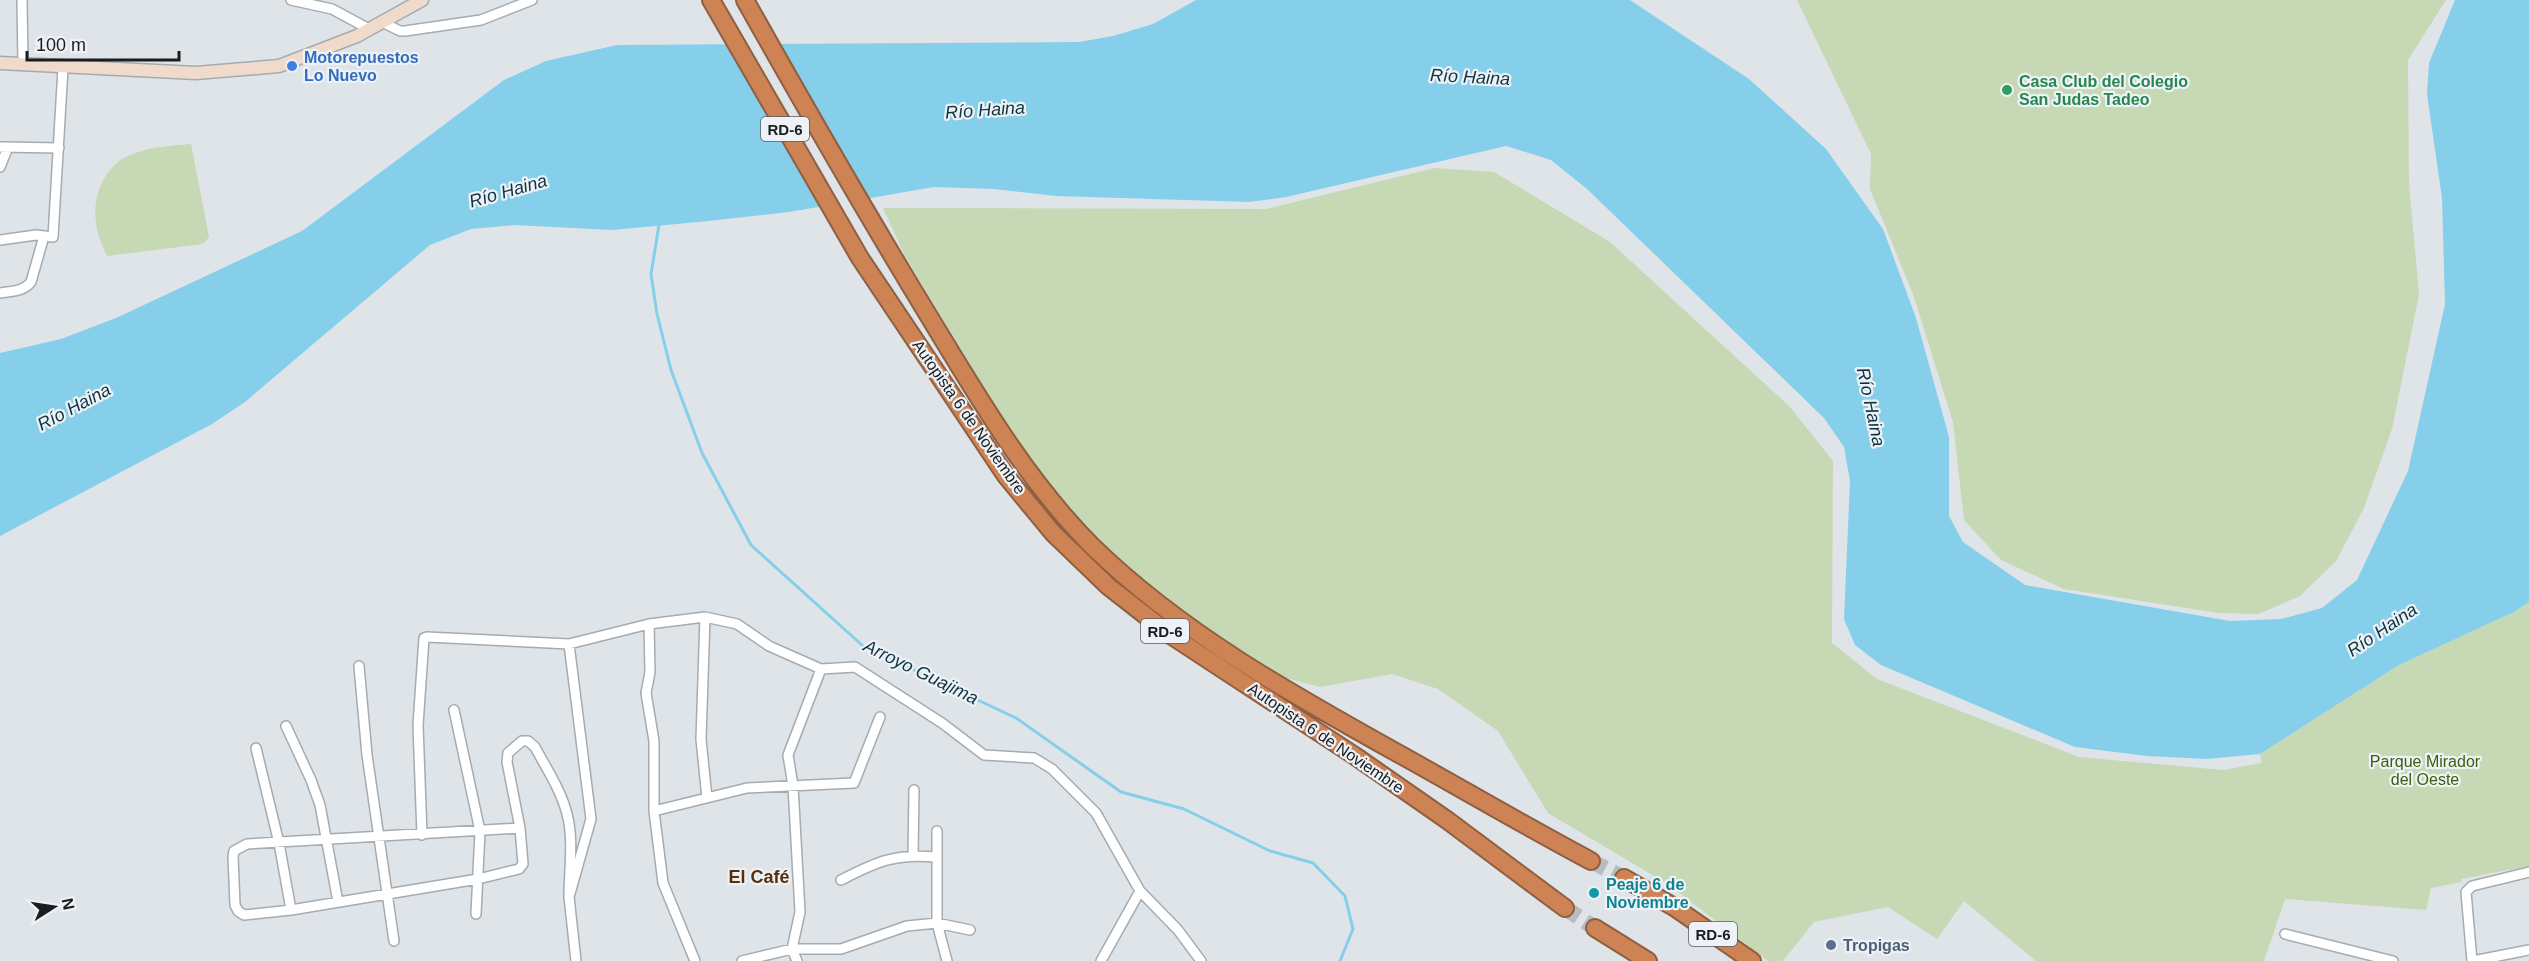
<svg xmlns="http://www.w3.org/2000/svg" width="2529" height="961" font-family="Arial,sans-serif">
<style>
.green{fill:#c6d8b4}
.water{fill:#85cfea}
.pier{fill:#dfe4e9}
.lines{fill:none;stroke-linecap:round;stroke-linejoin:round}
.stream{stroke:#85cfea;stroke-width:3}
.highway-tunnel{stroke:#b8bcc0;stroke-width:16;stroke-dasharray:16 8;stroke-linecap:butt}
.street-casing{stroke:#a5abaf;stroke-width:12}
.secondary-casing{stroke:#a5abaf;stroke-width:15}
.highway-casing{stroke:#8e5f41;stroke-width:20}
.street{stroke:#fff;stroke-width:9}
.secondary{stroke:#f0dacc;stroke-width:12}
.highway{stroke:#cd8354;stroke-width:16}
.shop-dot{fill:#3f7fe0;stroke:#ecf2f7;stroke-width:2}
.leisure-dot{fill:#2e9e5b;stroke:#ecf2f7;stroke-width:2}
.culture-dot{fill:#0f9aa8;stroke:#ecf2f7;stroke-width:2}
.service-dot{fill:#5c6f8a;stroke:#ecf2f7;stroke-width:2}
.labels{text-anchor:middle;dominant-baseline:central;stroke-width:4.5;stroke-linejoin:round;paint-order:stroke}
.shield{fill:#ecf2f7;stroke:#595c5f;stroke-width:1.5}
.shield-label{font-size:15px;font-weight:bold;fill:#1a1c1e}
.shop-label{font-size:16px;font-weight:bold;fill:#366cbe;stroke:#ecf2f7;text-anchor:start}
.leisure-label{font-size:16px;font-weight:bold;fill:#27864d;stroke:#ecf2f7;text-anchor:start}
.street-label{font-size:16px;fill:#1a1c1e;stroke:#ecf2f7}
.park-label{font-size:16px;fill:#3d5d07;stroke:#ecf2f7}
.culture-label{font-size:16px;font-weight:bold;fill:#0d838f;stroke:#ecf2f7;text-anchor:start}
.service-label{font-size:16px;font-weight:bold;fill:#4e5e75;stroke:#ecf2f7;text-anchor:start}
.water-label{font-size:18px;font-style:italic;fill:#113440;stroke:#ecf2f7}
.neighbourhood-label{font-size:18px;font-weight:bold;fill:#5a2e07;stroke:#ecf2f7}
</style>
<rect width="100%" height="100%" fill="#dfe4e9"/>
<path class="green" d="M1797,0H2446L2408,60L2409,183L2419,294L2392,429L2364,508L2336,561L2300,596L2258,614L2219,613L2064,589L2001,560L1964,520L1953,422L1913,294L1870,189L1871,154Z
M191,144L209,237L203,244L107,256C92,227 89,194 112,168C115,165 118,161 122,159C143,147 168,146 191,144Z
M1435,168L1494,172L1610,242L1790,407L1833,461L1832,643L1877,679L2079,757L2223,770L2262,763L2260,754L2399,665L2514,612L2529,602V866L2461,879L2462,882L2431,888L2426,910L2285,899L2264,961H2036L1964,901L1937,939L1888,907L1814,922L1783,961H1768L1669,885L1548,813L1498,731L1438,689L1392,674L1320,687L1275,675L1177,610L1098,543L1023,453L904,254L883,208L1266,209Z"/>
<path class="water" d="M1196,0H1630L1749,79L1826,149L1883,229L1916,318L1949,437V516L1963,542L2025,585L2230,621L2281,619L2322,608L2357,580L2408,471L2445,304L2442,198L2427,94L2429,63L2455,0H2529V602L2514,612L2399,665L2260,754L2207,759L2147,756L2075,747L1881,665L1855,645L1844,619L1850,481L1844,447L1824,418L1587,189L1551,160L1506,146L1286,197L1249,202L1056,196L994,189L934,187L789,212L709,221L612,230L515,225L471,229L430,245L245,402L212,424L0,536V353L61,339L116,318L302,231L504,80L546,61L617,45L1079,42L1113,36L1153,24Z"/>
<path class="pier" d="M727,41H779L869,201L821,209Z"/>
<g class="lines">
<path class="stream" d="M659,225L651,274L657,314L671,370L702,453L751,545L863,646L1016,718L1121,792L1184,809L1270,851L1313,863L1345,896L1353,929L1340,961"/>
<path class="highway-tunnel" d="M1591,861L1624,878
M1565,908L1595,928"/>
<g class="street-casing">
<path id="street" d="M22,0L23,65
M291,0L332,9L369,29
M382,22L400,31H405L481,20L532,0
M0,147L59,148
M0,167L8,147
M0,240L36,235L53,237L63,68
M0,293C12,291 23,292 31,282L44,236
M705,617L701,739L707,798
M649,624L650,672L646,693L654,741V811L663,883L695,961
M569,644L591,819L569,897L576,961
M359,666L367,755L394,941
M454,710L480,831L476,914
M286,726L311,780L320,805L338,902
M256,748L279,843L291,910
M654,811L747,788L854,783L880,717
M520,828L247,844L234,851L233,857L235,905L238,911L244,915L291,910L478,879L519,869L523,864L520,828L507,762L508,753L522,741H528L535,747C546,768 561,790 567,814C574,840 569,870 569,897
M937,831V923L947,961
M422,835L418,725L424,638L427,637L569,644L649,624L705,617L737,624L769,646L821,669L855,667L942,723L984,755L1034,758L1052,769L1096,813L1140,891L1178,930L1201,961
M913,855L914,790
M841,880C876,862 895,853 936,857
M2285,934L2393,961
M742,961L792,949H841L907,926L937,923L970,930
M797,961L792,949L800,912L793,786L788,755L821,669
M1101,961L1140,891
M2472,961L2466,892L2472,886L2529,872
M2473,961L2529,950"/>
</g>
<g class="secondary-casing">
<path id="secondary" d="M0,63L196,73L279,66L357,36L422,0"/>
</g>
<g class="highway-casing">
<path id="highway" d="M711,0L860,258L1006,476L1053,533L1108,586L1172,636L1355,756L1447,820L1565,908
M745,0C805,107 866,213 930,318C978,397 1026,480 1092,546C1181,633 1293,695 1401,755C1464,790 1527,827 1591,861
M1624,878L1674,907L1752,961
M1595,928L1648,961"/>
</g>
<use href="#street" class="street"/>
<use href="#secondary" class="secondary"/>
<use href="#highway" class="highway"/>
</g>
<circle class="shop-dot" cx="292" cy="66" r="6"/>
<circle class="leisure-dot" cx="2007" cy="90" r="6"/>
<circle class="culture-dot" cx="1594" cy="893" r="6"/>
<circle class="service-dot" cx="1831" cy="945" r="6"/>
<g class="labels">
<g class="shield">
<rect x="761" y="117" width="48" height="24" rx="4.5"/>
<rect x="1141" y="619" width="48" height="24" rx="4.5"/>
<rect x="1689" y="922" width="48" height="24" rx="4.5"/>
</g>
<g class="shield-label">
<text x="785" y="129">RD-6</text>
<text x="1165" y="631">RD-6</text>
<text x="1713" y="934">RD-6</text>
</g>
<g class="shop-label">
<text x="304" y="57">Motorepuestos<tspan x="304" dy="18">Lo Nuevo</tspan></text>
</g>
<g class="leisure-label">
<text x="2019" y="81">Casa Club del Colegio<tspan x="2019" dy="18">San Judas Tadeo</tspan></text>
</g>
<g class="street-label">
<text transform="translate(969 417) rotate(55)">Autopista 6 de Noviembre</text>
<text transform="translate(1326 738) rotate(34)">Autopista 6 de Noviembre</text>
</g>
<g class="park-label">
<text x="2425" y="761">Parque Mirador<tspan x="2425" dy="18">del Oeste</tspan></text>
</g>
<g class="culture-label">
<text x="1606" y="884">Peaje 6 de<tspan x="1606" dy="18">Noviembre</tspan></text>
</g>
<g class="service-label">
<text x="1843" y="945">Tropigas</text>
</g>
<g class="water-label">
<text transform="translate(1470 77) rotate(3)">Río Haina</text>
<text transform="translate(985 110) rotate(-4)">Río Haina</text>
<text transform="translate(508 191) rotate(-16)">Río Haina</text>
<text transform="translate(74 407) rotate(-28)">Río Haina</text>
<text transform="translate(1871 407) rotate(78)">Río Haina</text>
<text transform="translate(2382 630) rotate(-34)">Río Haina</text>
<text transform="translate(921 672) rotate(26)">Arroyo Guajima</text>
</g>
<g class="neighbourhood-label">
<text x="759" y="877">El Café</text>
</g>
</g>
<g transform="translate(54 907) rotate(78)" stroke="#ecf2f7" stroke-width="4.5" paint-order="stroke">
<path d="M0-4.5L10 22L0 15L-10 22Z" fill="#1a1c1e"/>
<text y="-9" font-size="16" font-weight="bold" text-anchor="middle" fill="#1a1c1e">N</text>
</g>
<path d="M27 51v9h152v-9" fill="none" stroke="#1a1c1e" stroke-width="3"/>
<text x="36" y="51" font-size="18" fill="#1a1c1e" stroke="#ecf2f7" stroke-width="4.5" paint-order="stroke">100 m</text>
</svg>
